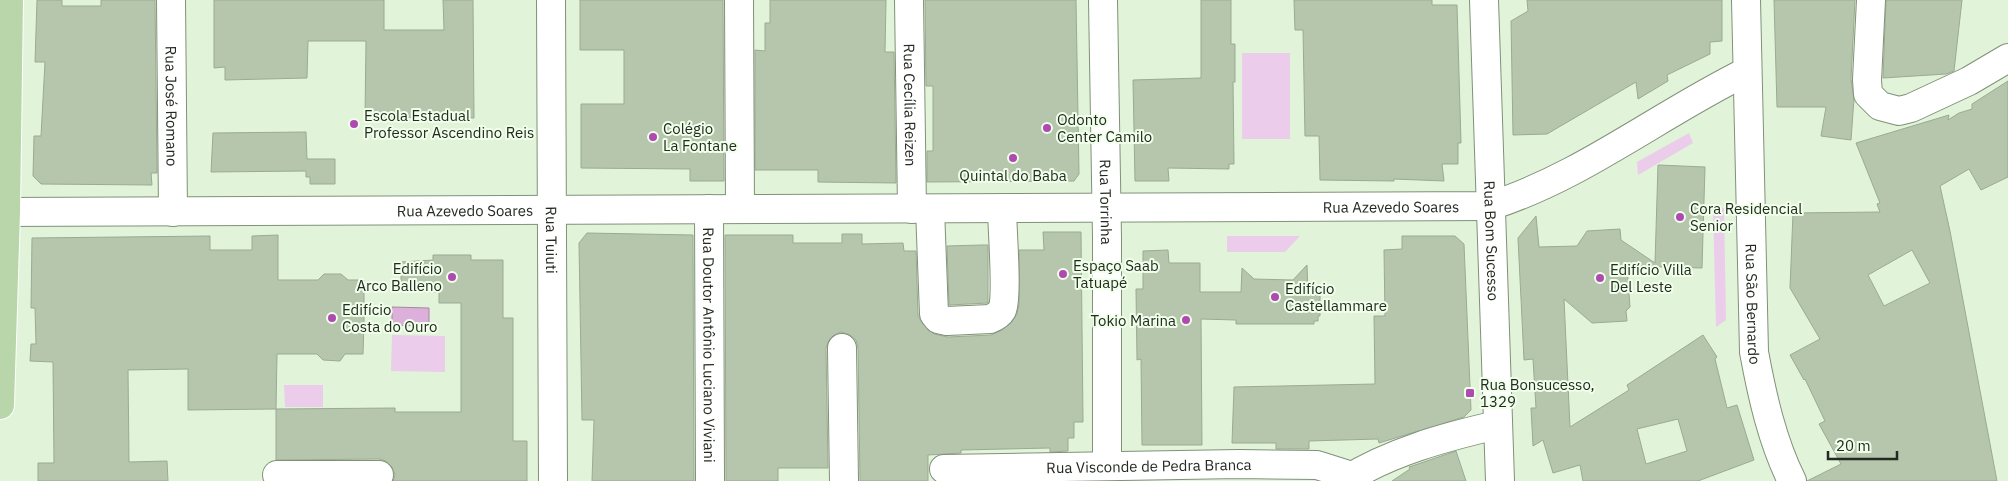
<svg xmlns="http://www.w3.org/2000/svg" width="2008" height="481" font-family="'IBM Plex Sans',sans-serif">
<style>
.green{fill:#ebccea}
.water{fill:#dcb0db;stroke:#a588a3}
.building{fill:#b5c6ad;stroke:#9aab93;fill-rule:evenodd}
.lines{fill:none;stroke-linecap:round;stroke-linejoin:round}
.minor-casing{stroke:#819179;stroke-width:30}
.major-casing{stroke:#fff;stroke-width:30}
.minor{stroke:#fff;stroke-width:28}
.major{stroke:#b9d6aa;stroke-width:28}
.poi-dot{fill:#ae4ab0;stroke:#f0ffea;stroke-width:2}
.labels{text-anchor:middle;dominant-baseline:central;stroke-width:4;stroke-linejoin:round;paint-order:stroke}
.street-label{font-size:15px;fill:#242a21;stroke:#f0ffea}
.poi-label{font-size:15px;fill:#242a21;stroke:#f0ffea;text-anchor:start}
</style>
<rect width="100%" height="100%" fill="#e1f3d9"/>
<path class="green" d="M1242,53H1290V139H1242Z
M1689,133L1693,143L1638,175L1637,162Z
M1713,208H1724L1726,320L1716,327Z
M1227,236H1300L1285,252H1227Z
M392,335L445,336V372L391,371Z
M284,385H323V407H285Z"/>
<path class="water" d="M392,307L429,308V326L392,325Z"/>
<path class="building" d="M37,0H62V6H101V0H155L157,173H151L152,185L41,184L33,176L34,136H41L45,62H35Z
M214,0H384V30H444L443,0H473L474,118L365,117L366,41H308L307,78L225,80V67L214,68Z
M580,0H723L724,181H690V169L581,168V104H624V50H580Z
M770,0H886L885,52H894L896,183L818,182V170H755V50L765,51V23H770Z
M925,0H1076L1079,174L1074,181L927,182V151H933V86H926Z
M1201,0H1231V44H1235V82H1233L1234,164H1229V169L1168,168L1169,181H1135L1133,80L1201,78Z
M1294,0H1432V5H1457L1461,143H1458V164H1442L1444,181L1394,179V181L1320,180L1319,136H1305L1303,30H1295Z
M1527,0H1722V41L1710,42V54L1667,75L1668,81L1638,99L1636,82L1547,134L1513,135L1511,21L1528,11Z
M1774,0H1855L1851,79L1854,99L1851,140L1821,136L1826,107H1777Z
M1886,0H1962L1954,71L1946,74L1883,78Z
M2008,81V177L1981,190L1969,169L1940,186L1950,231L1997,481H1807L1841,464L1819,424L1825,421L1805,379L1804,380L1790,355L1820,339L1790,288L1793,213L1880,212L1877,204L1880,203L1856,143L1949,115L1948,120L1959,113L1972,109V104ZM1912,250L1930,283L1884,306L1868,275Z
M306,132L307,159H335V184H310V177H306V171L211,172L213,133Z
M1658,165L1705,167L1702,268L1627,266L1630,307L1626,311L1627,321L1592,323L1564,299L1570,427L1629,390L1627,385L1703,335L1717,357L1715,359L1727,408L1737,405L1754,460L1698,481H1583L1580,465L1553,473L1543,440L1533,446L1531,408H1536L1533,359L1524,360L1518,238L1536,216L1539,247L1577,246L1587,231L1620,229L1621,240L1655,263ZM1678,419L1687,451L1646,464L1637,429Z
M1043,232H1081L1083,422H1074V438H1068V451L1050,452V448L961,450V453L928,455V481H860L858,348L856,340L850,335L841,332L834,335L829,340L826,348L828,468H778V481H726L725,235H793V243H842V234H862V244L903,243L904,251H916L918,315L922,323L934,334L948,337L991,335L1002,330L1011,323L1017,314L1019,304V250H1044Z
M587,233L693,235L694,481H592L594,420H582L579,243Z
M278,235V280H318L324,274H341L348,280H364V322L363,354H345L340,361L323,360L317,354H277L276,409L395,408V412H461V303H439V292L401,291V262L433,260V255H471V260H503V318H513V441H527V481H393L395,475L392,467L386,461L379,459L276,460V409L188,410V369L128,370L129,462L167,461L168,481H38V463H54L53,362L30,361L31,344H36L35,308H31L32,238L210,236V250H252V236Z
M1402,236H1455L1464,244L1471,410L1464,417L1379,443L1378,439L1309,441V449H1276V443H1232L1234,387L1375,384L1374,316H1385L1384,250L1402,249Z
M981,245H988V303L949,305L947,246Z
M1168,250L1169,263H1200V292H1241L1242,268L1254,279L1293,280L1307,265L1308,293L1320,292V316H1318V321H1314V324H1236V320L1201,319L1202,445H1142L1141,359L1137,360L1136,289H1143V251Z
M1456,451L1466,481H1392L1410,469L1409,467Z"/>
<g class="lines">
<g class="minor-casing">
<g id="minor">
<path id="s1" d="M171,0L173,212"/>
<path id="s2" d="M551,0L553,481"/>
<path d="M739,0L740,209"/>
<path id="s3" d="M909,0L912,209"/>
<path id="s4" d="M1103,0L1107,238V466"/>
<path id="s5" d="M1484,0L1500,481"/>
<path id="s6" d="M1746,0L1754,352C1762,395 1772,441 1792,481"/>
<path d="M1871,0L1867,80L1868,94L1880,106L1899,111L1911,108L1969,81L2008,58"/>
<path id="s7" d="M709,209L710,481"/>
<path d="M930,209L934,314L938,319L947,321L990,319C995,317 999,315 1002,310C1008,297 1002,227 1002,208"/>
<path id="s8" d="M0,212L1490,206C1582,177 1660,114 1746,72"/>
<path d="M842,348L844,481"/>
<path id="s9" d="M944,469L1239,464L1317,465L1352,476"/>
<path d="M277,475H379"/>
<path d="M1344,481C1390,452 1445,437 1497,425"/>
</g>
</g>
<g class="major-casing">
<path id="major" d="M0,405L6,212L9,0"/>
</g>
<use href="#minor" class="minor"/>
<use href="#major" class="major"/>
</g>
<g class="poi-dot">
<circle cx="354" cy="124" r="5"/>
<circle cx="1047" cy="128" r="5"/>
<circle cx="653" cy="137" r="5"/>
<circle cx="1013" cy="158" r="5"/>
<circle cx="1680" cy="217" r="5"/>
<circle cx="1063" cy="274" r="5"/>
<circle cx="452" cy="277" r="5"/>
<circle cx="1600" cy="278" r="5"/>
<circle cx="1275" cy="297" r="5"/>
<circle cx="332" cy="318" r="5"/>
<circle cx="1186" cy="320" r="5"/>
<rect x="1465" y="388" width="10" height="10" rx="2.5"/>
</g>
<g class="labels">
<g class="street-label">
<text stroke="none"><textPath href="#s3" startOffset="105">Rua Cecília Reizen</textPath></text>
<text stroke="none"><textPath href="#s1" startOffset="106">Rua José Romano</textPath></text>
<text stroke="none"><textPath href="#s4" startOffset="202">Rua Torrinha</textPath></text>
<text stroke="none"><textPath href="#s8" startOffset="1391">Rua Azevedo Soares</textPath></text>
<text stroke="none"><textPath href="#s8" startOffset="465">Rua Azevedo Soares</textPath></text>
<text stroke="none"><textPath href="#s2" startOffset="240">Rua Tuiuti</textPath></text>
<text stroke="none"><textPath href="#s5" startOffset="241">Rua Bom Sucesso</textPath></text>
<text stroke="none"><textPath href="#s6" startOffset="304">Rua São Bernardo</textPath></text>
<text stroke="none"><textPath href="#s7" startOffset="136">Rua Doutor Antônio Luciano Viviani</textPath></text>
<text stroke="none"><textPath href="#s9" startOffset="205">Rua Visconde de Pedra Branca</textPath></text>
</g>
<g class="poi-label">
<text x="364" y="115">Escola Estadual<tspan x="364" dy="17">Professor Ascendino Reis</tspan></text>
<text x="1057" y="119">Odonto<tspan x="1057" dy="17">Center Camilo</tspan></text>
<text x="663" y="128">Colégio<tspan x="663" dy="17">La Fontane</tspan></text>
<text x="1013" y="175" text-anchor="middle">Quintal do Baba</text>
<text x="1690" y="208">Cora Residencial<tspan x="1690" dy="17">Senior</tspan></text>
<text x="1073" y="265">Espaço Saab<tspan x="1073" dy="17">Tatuapé</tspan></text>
<text x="442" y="268" text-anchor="end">Edifício<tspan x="442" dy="17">Arco Balleno</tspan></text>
<text x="1610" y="269">Edifício Villa<tspan x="1610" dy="17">Del Leste</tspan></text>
<text x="1285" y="288">Edifício<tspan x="1285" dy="17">Castellammare</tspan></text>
<text x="342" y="309">Edifício<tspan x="342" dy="17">Costa do Ouro</tspan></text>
<text x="1176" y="320" text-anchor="end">Tokio Marina</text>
<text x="1480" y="384">Rua Bonsucesso,<tspan x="1480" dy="17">1329</tspan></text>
</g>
</g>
<path d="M1828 451v8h69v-8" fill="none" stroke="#242a21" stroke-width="2.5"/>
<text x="1836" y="451" font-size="15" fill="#242a21" stroke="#f0ffea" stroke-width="4" paint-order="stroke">20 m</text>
</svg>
